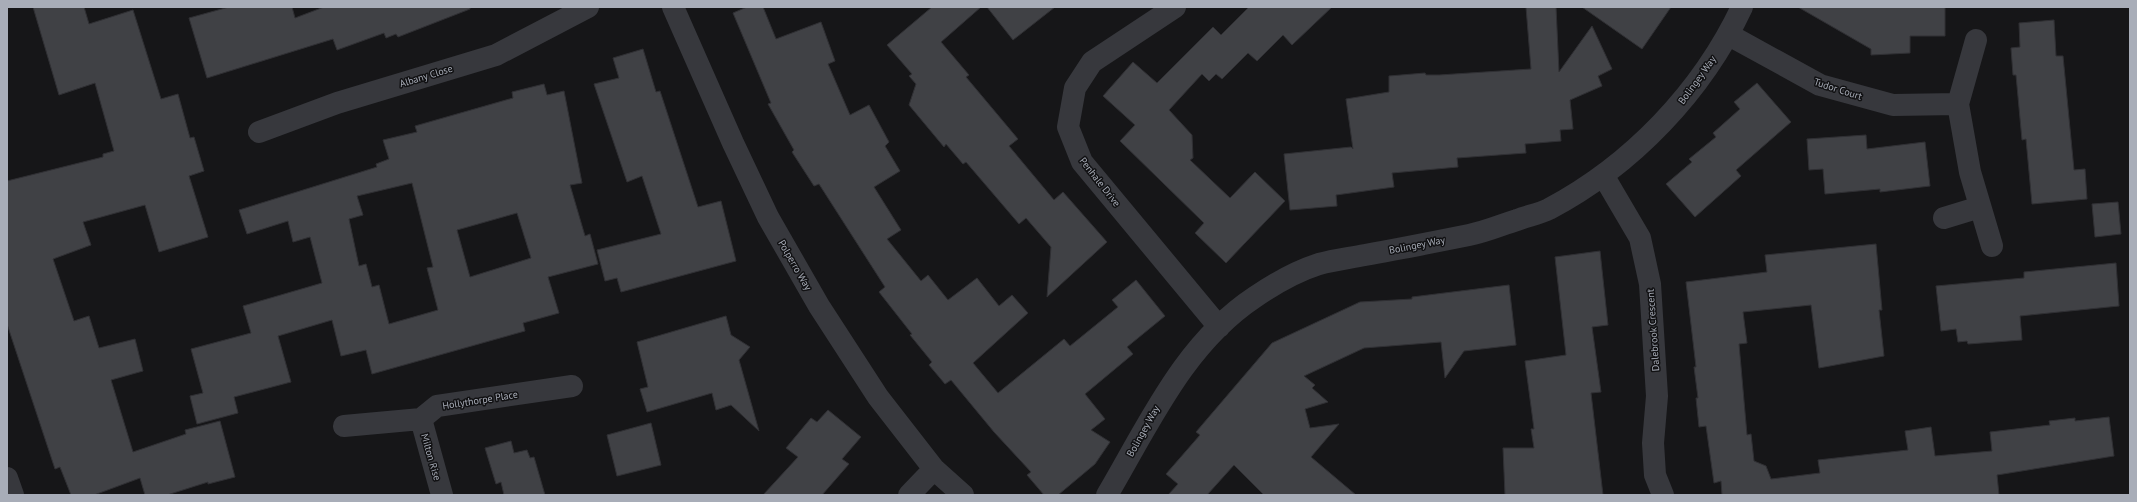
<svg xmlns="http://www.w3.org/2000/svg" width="2137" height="502" font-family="'PT Sans',sans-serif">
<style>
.building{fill:#404145;stroke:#303034;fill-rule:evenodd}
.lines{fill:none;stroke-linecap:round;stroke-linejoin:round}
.minor{stroke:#37383d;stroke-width:22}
.labels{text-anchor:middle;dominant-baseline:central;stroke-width:3;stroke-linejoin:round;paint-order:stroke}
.street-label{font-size:10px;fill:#a8adb8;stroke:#111113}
</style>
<rect width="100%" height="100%" fill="#161618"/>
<path class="building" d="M33,7H84L89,24L133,10L161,99L178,94L190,138L194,137L204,171L189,176L208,237L159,252L145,205L83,222L91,245L53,259L74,321L89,316L99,348L135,339L143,371L111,380L133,452L186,434L185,430L220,421L235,477L208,484V482L167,495H145L140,478L94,495H71L60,467L55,469L7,324V181L103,157V154L114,151L95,83L59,95Z
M229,7H292L295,18L324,7H470V9L398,37L396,34L386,38L384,33L337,50L333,39L207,78L189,18Z
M747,7H763L776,39L821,22L835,61L828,64L850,115L869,105L889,142L885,146L900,171L874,187L901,230L887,239L921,281L928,275L948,300L977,278L999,306L1012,295L1028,313L973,363L998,393L1064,339L1070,346L1118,307L1112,300L1136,280L1165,316L1127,347L1133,354L1085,394L1105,419L1091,430L1110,442L1095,464L1058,495H1044L1027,475L1031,472L994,432L951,380L945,384L929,365L932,362L910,335L912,334L879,292L885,287L819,184L814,186L792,152L794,150L768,104L771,103L733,13Z
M932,7H981L941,42L969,75L966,77L1018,139L1009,146L1054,200L1063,192L1107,242L1047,297L1051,247L1026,218L1019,224L966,162L963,164L946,144L944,147L909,105L916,84L909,76L912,74L887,45Z
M987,7H1055L1013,40Z
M1249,7H1332L1292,45L1283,35L1257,61L1248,53L1222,79L1216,74L1209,81L1202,74L1169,110L1192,135L1193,158L1190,160L1230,198L1255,172L1285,201L1226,263L1195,233L1204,223L1120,141L1135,125L1103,96L1133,62L1157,83L1213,27L1221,35Z
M1526,7H1556L1559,72L1592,26L1612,69L1598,76L1602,86L1570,100L1573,129L1560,130L1561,141L1525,144L1526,153L1457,158L1458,167L1392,173L1394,187L1336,195L1337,206L1290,210L1284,154L1351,147L1353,149L1346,99L1389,92V76L1425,73L1426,75H1439L1531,69Z
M1582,7H1671L1642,49Z
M1798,7H1945V36H1910V53L1871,55V49Z
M2054,20L2056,56H2063L2074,170L2085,169L2087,199L2032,204L2026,139L2022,140L2016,75H2013L2011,48L2020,47L2019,23Z
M643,49L656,92L660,91L698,207L721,201L736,261L621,292L617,278L605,281L597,250L661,234L642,176L627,182L594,84L619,78L613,58Z
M1757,83L1791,122L1736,170L1741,176L1695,217L1666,184L1692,162L1689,159L1716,137L1713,133L1740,109L1734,102Z
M544,84L547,95L564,91L582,183L570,185L585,236L590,234L598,264L548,277L559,313L523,323L525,331L372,374L366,350L341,356L332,320L278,336L291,382L234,397L238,413L197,424L190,396L203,393L191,349L251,333L243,306L322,283L310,237L293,242L288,221L247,234L239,210L377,167L376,164L389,159L383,140L417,132L415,126L513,98L512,92ZM412,183L433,267L427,268L438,310L389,324L379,285L372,287L366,264L359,266L349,219L363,215L357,196ZM517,213L531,258L470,277L457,230Z
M1866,135L1867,149L1925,142L1930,186L1880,192V189L1825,194L1823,169L1809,170L1807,139Z
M2118,202L2121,234L2095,237L2092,204Z
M1876,244L1882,310H1879L1884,356L1819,368L1811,305L1743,312L1747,343L1739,344L1747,435L1751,434L1754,461L1766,466L1771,479L1820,473L1818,460L1908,450L1905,431L1931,427L1935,456L1992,451L1990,432L2050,425L2049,421L2075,418V421L2109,417L2114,456L1997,475L1999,495H1722L1721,481L1714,483L1706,426L1699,427L1696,398H1698L1694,367H1696L1686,282L1767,272L1765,255Z
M1600,251L1608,325L1592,327L1601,392L1591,393L1603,495H1505L1503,448H1534L1531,429H1534L1525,361L1566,355L1555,257Z
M2116,263L2119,306L2020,316L2022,340L1968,344L1967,341L1958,342L1956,329L1941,331L1936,286L2024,278V272Z
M1509,285L1516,345L1464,351L1445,378L1441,342L1364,348L1304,376L1315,385L1312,388L1328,402L1305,409L1310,428L1339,424L1311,457L1356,495H1264L1234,465L1207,495H1168L1178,484L1166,474L1200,435L1196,432L1272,343L1360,302L1412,299V297Z
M726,316L731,335L750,347L739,360L759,431L731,405L716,410L712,393L647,412L640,389L648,387L637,342Z
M828,410L861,437L842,459L849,464L822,495H763L798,457L786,448L811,418L817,422Z
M651,423L661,465L617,476L607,435Z
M511,441L514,453L527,450L530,458L534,457L545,495H504L501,482L496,484L485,448Z"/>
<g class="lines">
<path class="minor" d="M673,7L733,143L768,217L819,306L878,397L934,469L963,495
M1175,7L1092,62L1075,88L1068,127L1082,162L1219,327
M1729,35L1820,85L1893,105L1958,104
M1976,40L1958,104L1970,172L1992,246
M259,132L337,103L496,55L588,7
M1603,175L1640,238L1650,284L1657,396L1653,443L1655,475L1663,495
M1944,218L1980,207
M421,419L442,495
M344,426L421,419L437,406L572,386
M7,478L13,495
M909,495L934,469
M1107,495C1149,424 1184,344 1255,297C1274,284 1297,271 1319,264C1334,260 1350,258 1365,255C1399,249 1434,242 1469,235C1485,232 1501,225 1517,220C1527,216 1539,214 1549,209C1632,165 1702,92 1742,7"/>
</g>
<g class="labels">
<g class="street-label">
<text transform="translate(426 76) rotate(-17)">Albany Close</text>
<text transform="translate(1697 80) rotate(-54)">Bolingey Way</text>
<text transform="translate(1838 89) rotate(18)">Tudor Court</text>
<text transform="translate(1100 182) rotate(52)">Penhale Drive</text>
<text transform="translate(1417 245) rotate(-11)">Bolingey Way</text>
<text transform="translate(795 265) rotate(60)">Polperro Way</text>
<text transform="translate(1653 330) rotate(-94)">Dalebrook Crescent</text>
<text transform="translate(480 400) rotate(-9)">Hollythorpe Place</text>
<text transform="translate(1143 431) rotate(-61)">Bolingey Way</text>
<text transform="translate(431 457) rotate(74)">Milton Rise</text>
</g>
</g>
<rect width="2137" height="502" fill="none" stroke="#a8adb8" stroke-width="16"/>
</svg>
